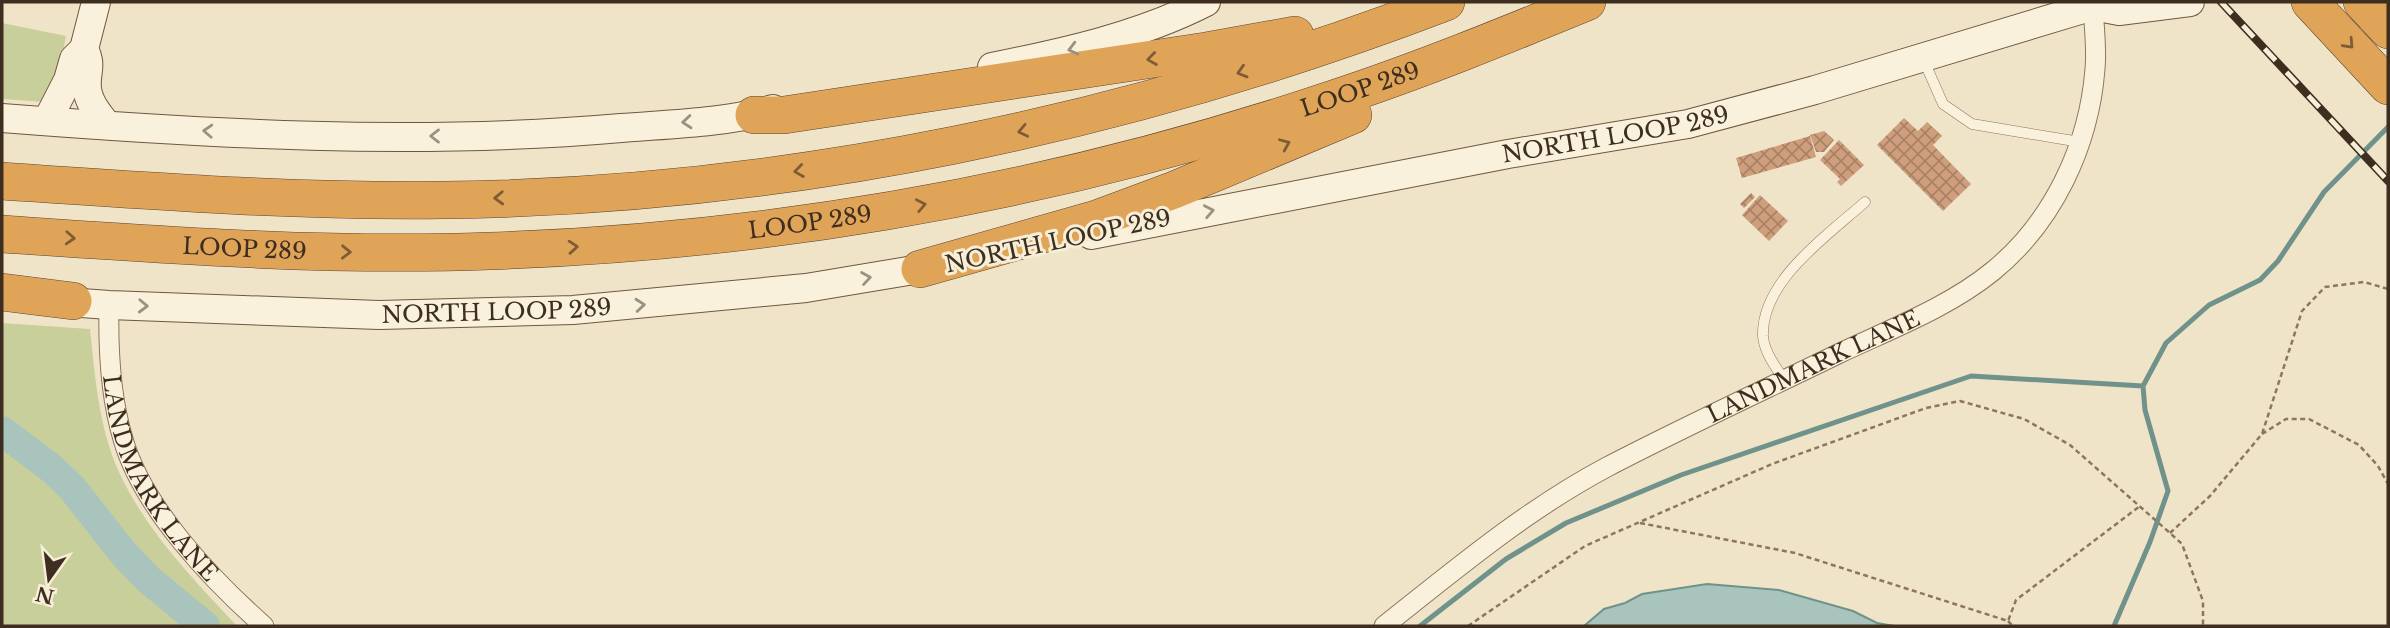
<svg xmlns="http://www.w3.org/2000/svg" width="2390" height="628" font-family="'Libre Baskerville',serif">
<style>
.green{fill:#c9cf9b}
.water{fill:#a9c4bc;stroke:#6f938a;stroke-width:2}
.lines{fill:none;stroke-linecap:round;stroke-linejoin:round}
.stream{stroke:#6f938a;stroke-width:5}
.river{stroke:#a9c4bc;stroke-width:30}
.building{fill:url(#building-cross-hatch)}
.lane-casing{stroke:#8d765c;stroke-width:11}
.street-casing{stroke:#8d765c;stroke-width:21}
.secondary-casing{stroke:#6f573f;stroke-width:30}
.highway-casing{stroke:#5b4430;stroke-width:38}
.path{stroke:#8d765c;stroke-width:2.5;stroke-dasharray:5 3.5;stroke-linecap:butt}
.lane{stroke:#faf1dc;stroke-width:10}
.street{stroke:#faf1dc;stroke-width:19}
.secondary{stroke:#faf1dc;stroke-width:28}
.highway{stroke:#e0a458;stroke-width:37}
.rail-casing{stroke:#3d2e20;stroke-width:8}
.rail{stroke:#f7eed8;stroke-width:5;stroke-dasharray:16;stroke-linecap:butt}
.oneway{stroke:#7e5d36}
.oneway2{stroke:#9c907e}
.labels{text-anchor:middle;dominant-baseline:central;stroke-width:6;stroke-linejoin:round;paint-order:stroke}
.street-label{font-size:23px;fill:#3d2e20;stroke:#f7eed8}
</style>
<defs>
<pattern id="building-cross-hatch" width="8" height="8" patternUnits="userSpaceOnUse" patternTransform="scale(1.75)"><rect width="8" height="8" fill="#cf9f7d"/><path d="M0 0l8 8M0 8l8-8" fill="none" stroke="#a98266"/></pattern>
</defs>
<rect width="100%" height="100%" fill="#f0e4c8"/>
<path class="green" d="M2,23L66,36L56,88L44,102L2,99Z
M2,323L90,329C95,377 99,428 119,472C146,531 193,579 237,626H2Z"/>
<path class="water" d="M1707,584L1779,590L1853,611L1877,623L1894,626H1584L1604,609L1625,603L1642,594Z"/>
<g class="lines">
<path class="stream" d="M1420,626L1506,559L1566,523L1681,475L1971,376L2143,386
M2114,626L2150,542L2168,491L2145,410L2143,386L2166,343L2209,305L2260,280L2278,261L2324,192L2388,127"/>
<path class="river" d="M2,431L51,468L72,488L124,554L148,579L205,626"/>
</g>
<path class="building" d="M1904,118L1918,131L1927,122L1942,136L1933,145L1971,184L1943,211L1877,145Z
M1824,131L1834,140L1824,152H1816L1810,135Z
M1810,136L1816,157L1742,178L1736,158Z
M1839,140L1864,165L1841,186L1837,182L1840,179L1820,160Z
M1751,193L1755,197L1744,208L1740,204Z
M1760,195L1788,221L1769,241L1742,215Z"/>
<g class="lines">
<g class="lane-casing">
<path id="lane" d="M1924,61L1943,104L1972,124L2080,142
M1784,380C1776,367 1764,352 1763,336C1761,281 1828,235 1865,202"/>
</g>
<g class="street-casing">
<g id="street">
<path id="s1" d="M109,305C108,349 110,396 123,439C142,507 212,580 264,626"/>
<path id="s2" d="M1384,626C1456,569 1526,510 1607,467C1684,427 1762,391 1840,353C1891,329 1949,307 1993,271C2053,222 2089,146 2095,69C2097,49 2094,27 2093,6"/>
</g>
</g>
<g class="secondary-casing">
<g id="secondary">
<path d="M2093,6L2119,11L2190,2"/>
<path d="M84,49C93,67 85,72 87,89C89,103 98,114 107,125"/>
<path d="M992,67C1066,52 1139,36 1206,2"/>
<path d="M2,118C207,134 416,146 621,128C671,124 725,123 773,109"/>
<path d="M47,121L68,80L74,59L84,49L96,2"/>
<path id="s3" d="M1091,235L1508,154L1688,124L1815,90L2093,6L2099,2"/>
<path id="s4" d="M54,301L109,305L379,315L573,310L806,288L938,266"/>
</g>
</g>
<g class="highway-casing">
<g id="highway">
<path d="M2310,2L2388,86"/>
<path d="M2362,2L2388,30"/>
<path d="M754,115H784L1206,51L1295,35"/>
<path d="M2,181C149,191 296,202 444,200C786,196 1127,124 1446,2"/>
<path id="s5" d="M2,234C164,245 327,257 490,251C778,241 1063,190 1336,98C1421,70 1504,36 1587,2"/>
<path d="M920,269L1096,219L1174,190L1353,115"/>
<path d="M2,292L73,301"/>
</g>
</g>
<path class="path" d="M2262,434L2286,419H2309L2359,445L2378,466L2388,484
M1640,523L1795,553L2008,621L2016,600L2140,506
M2170,533L2210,496L2262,434L2302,311L2325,287L2364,282L2388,289
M2008,621L2013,626
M1468,626L1585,546L1772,464L1926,408L1960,401L2024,419L2070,445L2170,533L2182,544L2203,601V626"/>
<use href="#lane" class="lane"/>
<use href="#street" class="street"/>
<use href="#secondary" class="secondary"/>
<use href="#highway" class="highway"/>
<g class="rail-casing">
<path id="rail" d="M2221,2L2388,181"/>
</g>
<use href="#rail" class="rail"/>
</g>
<defs><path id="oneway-chevron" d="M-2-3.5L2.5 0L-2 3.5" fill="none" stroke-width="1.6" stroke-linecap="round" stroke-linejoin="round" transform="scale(1.75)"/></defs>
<g class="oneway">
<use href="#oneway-chevron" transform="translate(2349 44) rotate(47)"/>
<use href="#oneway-chevron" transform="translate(1152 59) rotate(172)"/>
<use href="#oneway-chevron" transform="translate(1242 72) rotate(163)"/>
<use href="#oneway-chevron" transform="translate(1023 131) rotate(168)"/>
<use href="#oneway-chevron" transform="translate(1285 144) rotate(-23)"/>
<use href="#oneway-chevron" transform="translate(799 171) rotate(172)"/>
<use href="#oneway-chevron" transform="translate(499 198) rotate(178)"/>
<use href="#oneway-chevron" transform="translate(921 205) rotate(-11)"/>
<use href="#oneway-chevron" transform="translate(70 238) rotate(3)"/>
<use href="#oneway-chevron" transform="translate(573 247) rotate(-4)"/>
<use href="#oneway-chevron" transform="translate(346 252) rotate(1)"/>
</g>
<g class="oneway2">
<use href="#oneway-chevron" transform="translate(1073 49) rotate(166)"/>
<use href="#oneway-chevron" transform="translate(687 122) rotate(175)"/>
<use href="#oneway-chevron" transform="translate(208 131) rotate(-177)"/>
<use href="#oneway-chevron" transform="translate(435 136) rotate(180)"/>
<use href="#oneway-chevron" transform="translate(1209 211) rotate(-11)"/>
<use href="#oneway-chevron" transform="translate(866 278) rotate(-9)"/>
<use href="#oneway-chevron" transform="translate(640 305) rotate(-5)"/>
<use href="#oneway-chevron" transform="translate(143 306) rotate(2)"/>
</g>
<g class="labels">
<g class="street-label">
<text stroke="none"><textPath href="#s5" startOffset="1377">LOOP 289</textPath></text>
<text stroke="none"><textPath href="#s3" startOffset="534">NORTH LOOP 289</textPath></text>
<text stroke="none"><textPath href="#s5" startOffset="810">LOOP 289</textPath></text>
<text transform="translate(1058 241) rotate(-12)">NORTH LOOP 289</text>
<text stroke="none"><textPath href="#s5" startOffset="243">LOOP 289</textPath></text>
<text stroke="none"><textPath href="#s4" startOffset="443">NORTH LOOP 289</textPath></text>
<text stroke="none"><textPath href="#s2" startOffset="504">LANDMARK LANE</textPath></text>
<text stroke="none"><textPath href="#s1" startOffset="186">LANDMARK LANE</textPath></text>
</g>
</g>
<rect width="2390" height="628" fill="none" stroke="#3d2e20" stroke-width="7"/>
<g transform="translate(49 579) rotate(194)" stroke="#f7eed8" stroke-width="5" paint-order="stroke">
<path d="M0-5L12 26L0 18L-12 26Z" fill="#3d2e20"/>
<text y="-10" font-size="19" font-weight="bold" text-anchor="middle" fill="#3d2e20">N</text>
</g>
</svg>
